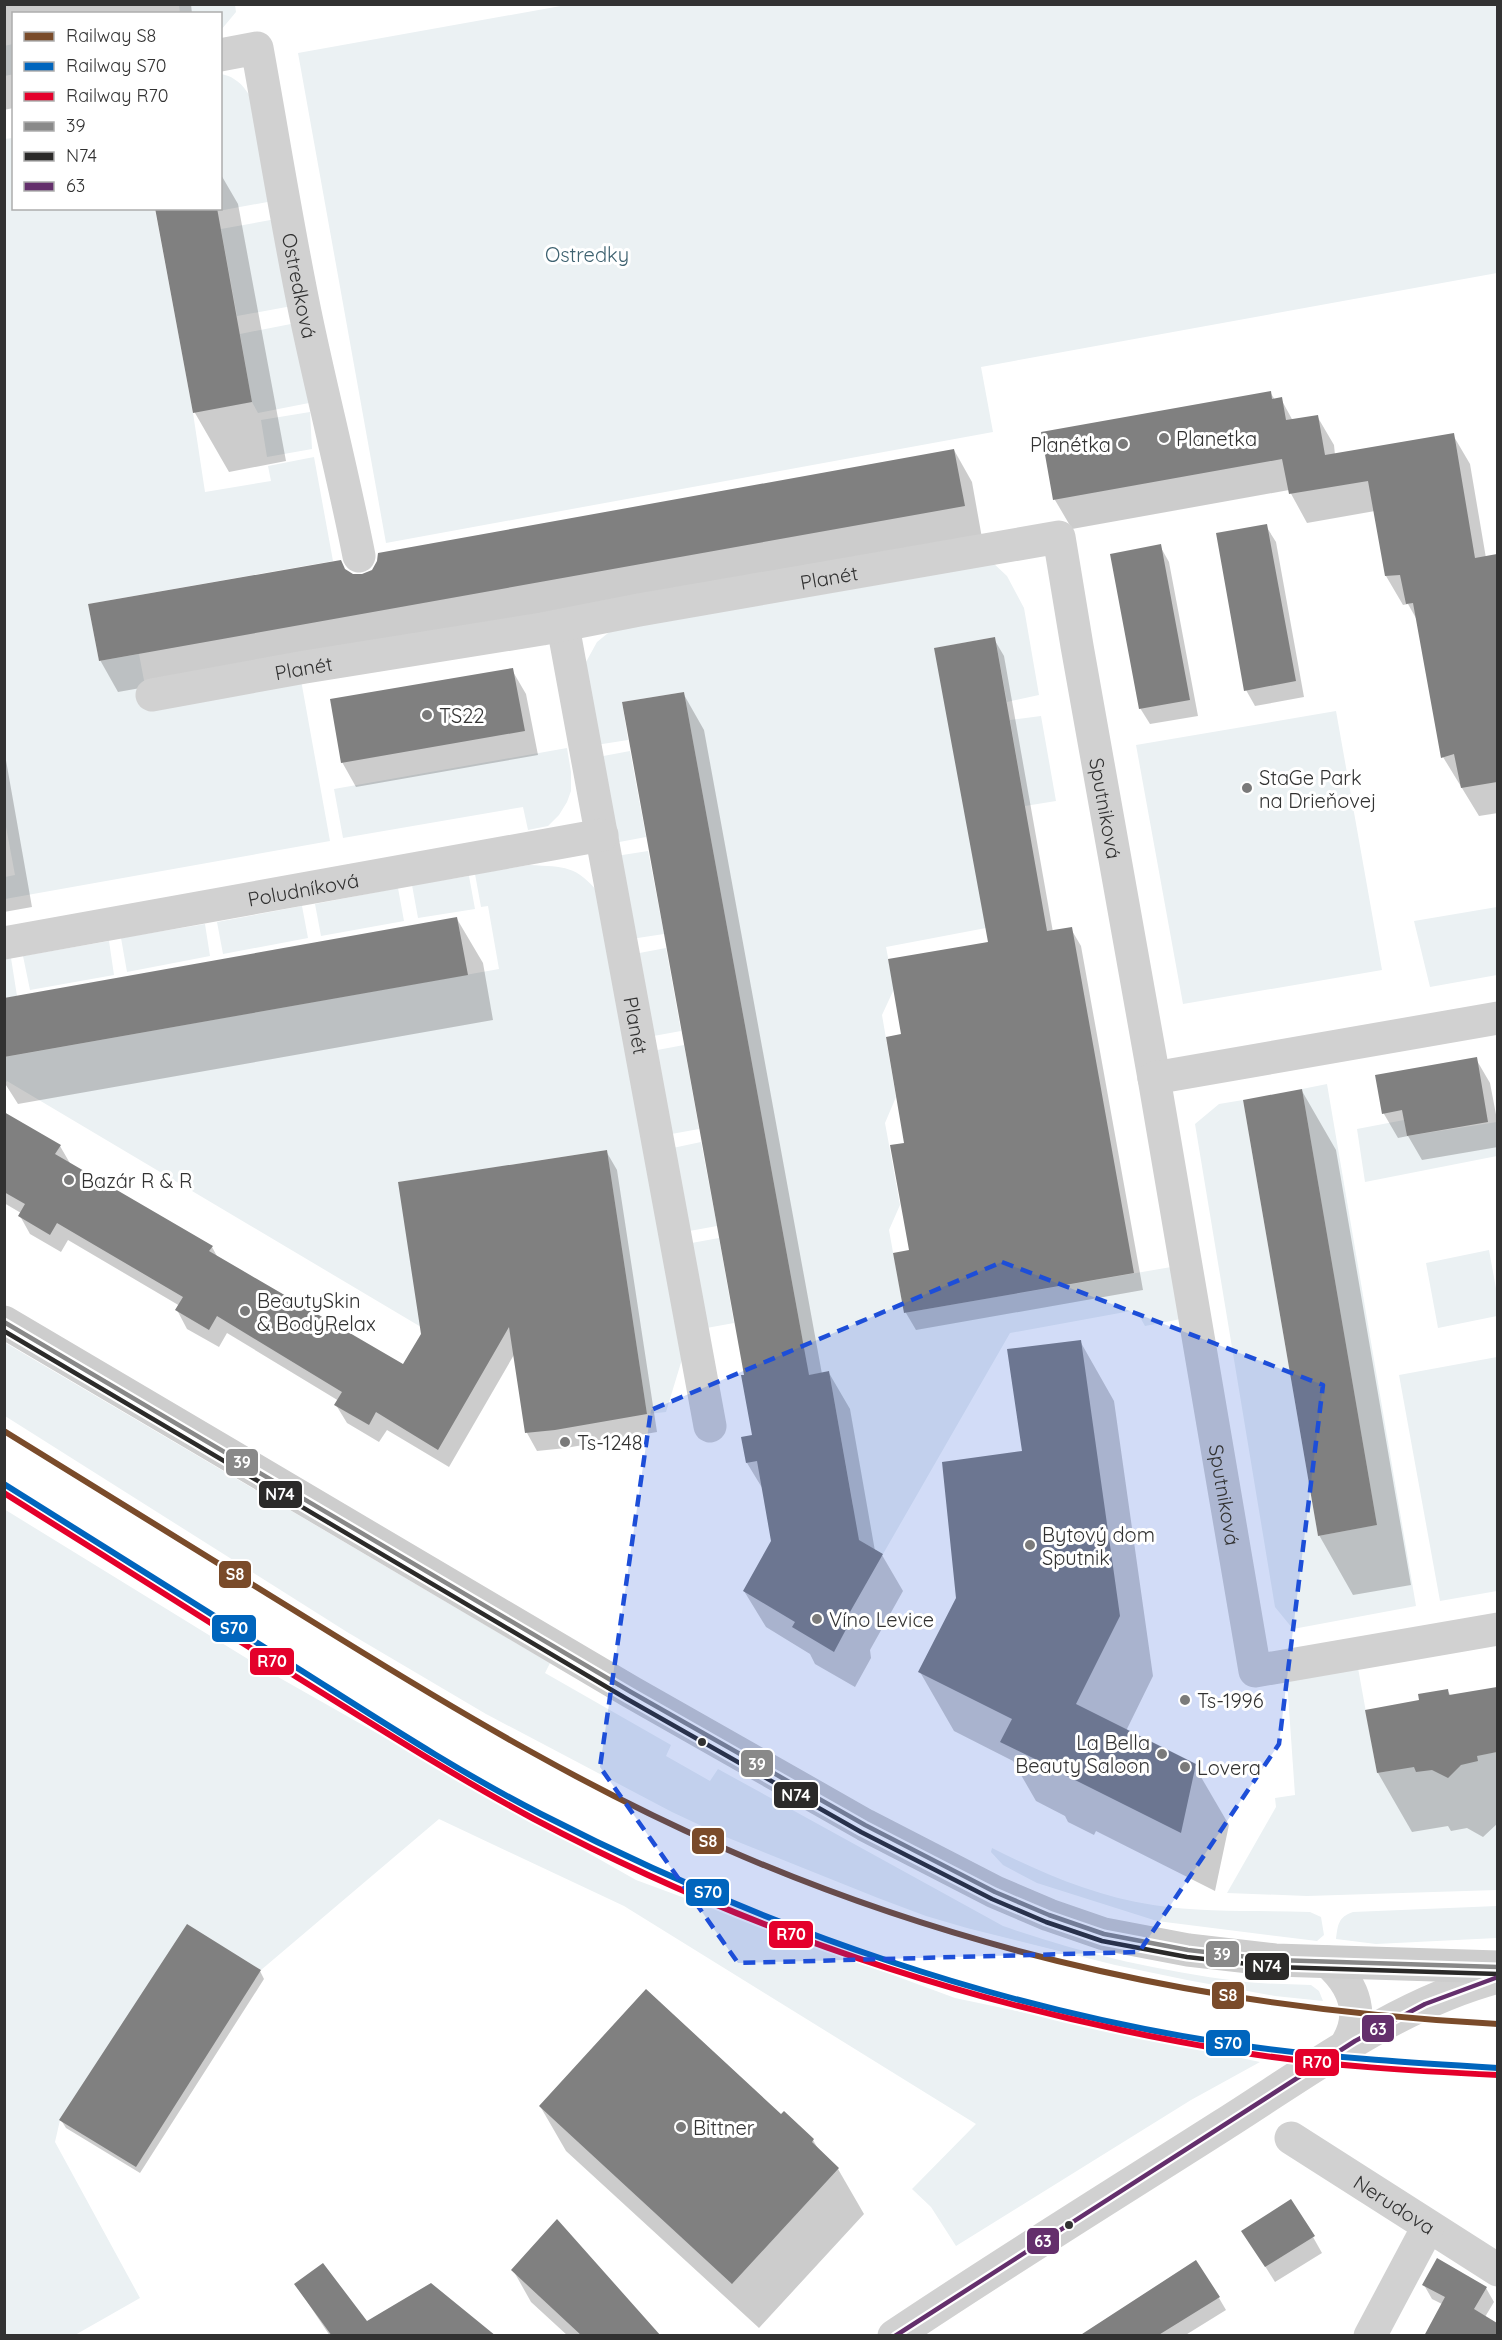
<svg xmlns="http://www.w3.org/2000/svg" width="1502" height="2340" font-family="Quicksand,sans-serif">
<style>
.green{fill:#ebf1f3}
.shadow{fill:#0003}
.building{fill:#808080}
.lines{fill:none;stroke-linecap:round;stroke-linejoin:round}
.minor{stroke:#d1d1d1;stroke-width:33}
.tertiary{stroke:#d1d1d1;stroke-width:33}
.secondary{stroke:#cdcdcd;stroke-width:33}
.bus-1-casing{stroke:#fff;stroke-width:9}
.bus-2-casing{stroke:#fff;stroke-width:9}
.bus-3-casing{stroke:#fff;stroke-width:9}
.bus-1{stroke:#898989;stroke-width:4.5}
.bus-2{stroke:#2b2a29;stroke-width:4.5}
.bus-3{stroke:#642f6c;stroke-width:4.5}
.rail-1-casing{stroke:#fff;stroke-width:10}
.rail-2-casing{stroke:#fff;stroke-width:10}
.rail-3-casing{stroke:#fff;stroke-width:10}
.rail-1{stroke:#7a4b2a;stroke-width:6}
.rail-2{stroke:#0065bd;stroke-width:6}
.rail-3{stroke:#e4002b;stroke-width:6}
.marked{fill:#1d4ed8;fill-opacity:0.2;stroke:#1d4ed8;stroke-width:4.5;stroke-dasharray:12 8;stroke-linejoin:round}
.poi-dot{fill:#7a7a7a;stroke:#fff;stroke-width:2}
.bus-dot{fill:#323232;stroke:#fff;stroke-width:2}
.labels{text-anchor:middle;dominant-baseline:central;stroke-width:6;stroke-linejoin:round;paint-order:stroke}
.park-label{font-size:20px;fill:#3e6270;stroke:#fff}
.street-label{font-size:20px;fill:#323232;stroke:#fff}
.poi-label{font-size:20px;fill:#323232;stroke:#fff;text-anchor:start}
.line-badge{stroke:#fff;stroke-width:2}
.badge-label{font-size:16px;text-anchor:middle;font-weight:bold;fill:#fff}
</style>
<rect width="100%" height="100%" fill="#fff"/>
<path class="green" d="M572,4L1497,5V273L981,367L993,432L386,543L298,53Z
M179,5H235L236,12L221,30L220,14L180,13Z
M13,44V80L4,82V46Z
M221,74C225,75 230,76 234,79C265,97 267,168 273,201L218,211L217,209L220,208Z
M13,138L14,208L155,209L193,413L205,492L271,481L268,466L314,457L333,561L88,604L99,661L139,654L146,691L301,680L330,841L5,899V877L15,875L4,816V139Z
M276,219L292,306L237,316L221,229Z
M296,323L309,403L258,413L252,402L240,334Z
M310,412L312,449L267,457L261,420Z
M992,562L1007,576L1024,608L1039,695L1007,702L995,637L935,648L986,928L886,947L894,989L882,1015L896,1097L885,1123L900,1205L889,1230L904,1313L1177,1266L1186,1318L1145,1326L1136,1310L1010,1333L883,1554L833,1525L853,1505L829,1371L806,1376L807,1364L684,692L622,702L628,740L596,745L586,662L597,642L613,629Z
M1336,711L1382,970L1183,1004L1136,745Z
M1041,716L1056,801L1025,806L1010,720Z
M567,748L571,772V791L567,802L559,815L548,826L528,830L523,807L343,838L334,789Z
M630,751L646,837L614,843L598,757Z
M648,851L664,934L631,939L616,856Z
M529,865C566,867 575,865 600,894L686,1346L666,1412L647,1414L607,1150L399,1182L421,1327L7,1081L5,1084V1057L499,969L488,906L481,907L475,874Z
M469,876L475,909L418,918L412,885Z
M398,888L404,921L321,936L315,904Z
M302,906L308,938L223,954L217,922Z
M1497,907V975L1430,987L1414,921Z
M205,924L210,956L127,972L121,938Z
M109,941L114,975L30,990L23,956Z
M666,948L681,1031L648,1037L634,954Z
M11,958L17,996L5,998V959Z
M684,1045L699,1129L666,1135L652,1051Z
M1327,1084L1416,1606L1293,1629L1275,1607L1195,1124L1219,1104L1243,1100L1318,1536L1377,1525L1302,1089Z
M1404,1120L1407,1136L1497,1122V1156L1365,1182L1357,1129Z
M701,1142L717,1226L684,1232L668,1149Z
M719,1238L734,1323L701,1329L686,1244Z
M1489,1250L1497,1294V1316L1438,1328L1426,1263Z
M4,1342L550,1663L545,1673L671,1745L666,1756L710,1781L718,1769L1003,1926C1080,1953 1158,1971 1238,1981C1262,1984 1287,1984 1311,1985L1319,1991L1323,2001L1275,1996L1187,1980L1115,1965L967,1928L926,1916L878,1898L721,1835L672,1812L486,1714L347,1632L5,1416Z
M1497,1357V1591L1440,1601L1399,1375Z
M4,1509L264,1669L636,1880L955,1998L1260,2062L1191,2100L956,2246L931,2207L912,2189L976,2124L624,1906L439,1819L261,1970L187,1925L60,2120L55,2142L140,2298L75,2335H5Z
M1358,1668L1377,1773L1497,1752V1890L1307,1896L1227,1893L1276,1807L1275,1798L1295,1795L1287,1680Z
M992,1848C1044,1874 1095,1896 1153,1905C1204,1913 1258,1910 1310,1912L1321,1917L1324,1935L1317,1941L1157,1921L1037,1883L1003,1865L991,1852Z
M1497,1906V1938L1376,1944L1336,1939C1338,1925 1338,1917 1353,1912Z"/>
<path class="shadow" d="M4,4H191L192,14H14V79L4,80Z
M220,173L238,204L286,461L229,472L195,413L157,208H220Z
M1270,392L1275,400L1281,399L1293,421L1317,416L1334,445L1335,455L1453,435L1470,464L1486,558L1498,556V813L1479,816L1443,757L1417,620L1408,604L1403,605L1386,576L1375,511L1307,523L1289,490L1072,529L1055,500L1043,434Z
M954,450L972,482L982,538L118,692L100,660L345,570L352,575L362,576Z
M1266,526L1276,542L1304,697L1255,706L1246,690Z
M1160,546L1169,562L1198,716L1150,724L1140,708Z
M994,639L1004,656L1053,932L1071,929L1081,946L1143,1290L916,1330L906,1313L895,1254L910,1251L903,1036L989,943Z
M512,670L526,694L538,755L356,787L342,762Z
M683,693L704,730L822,1374L829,1373L850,1409L875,1551L882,1555L903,1591L870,1650L871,1658L855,1687L815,1664L810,1654L766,1627L744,1591L773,1542L764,1491L747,1463L753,1436L745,1377Z
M4,749L32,907L4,912Z
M457,919L483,963L493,1020L18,1104L4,1082V1000Z
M1476,1059L1490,1083L1498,1125V1147L1422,1160L1408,1136L1398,1138L1384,1114L1376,1076Z
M1302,1091L1336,1150L1411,1585L1353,1595L1319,1535Z
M4,1114L60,1146L71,1165L212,1247L218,1258L404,1366L606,1151L617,1170L657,1432L566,1448L537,1451L527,1433L515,1353L449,1467L387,1430L379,1442L347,1423L336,1405L339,1401L227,1333L219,1347L187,1329L177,1310L180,1306L68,1240L61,1252L30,1234L20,1216L21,1213L4,1203Z
M1080,1341L1114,1401L1153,1676L1126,1731L1194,1765L1229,1825L1215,1891L1096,1831L1094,1835L1068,1822L1065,1816L1036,1801L1013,1761L954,1731L920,1672L957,1598L1023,1452Z
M1498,1688V1823L1483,1837L1467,1828L1451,1831L1448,1826L1412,1832L1378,1773L1367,1711L1421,1702L1447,1690L1451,1696Z
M260,1971L264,1979L140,2173L66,2128L61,2120Z
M540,2106L781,2116L813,2140L820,2152L838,2169L864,2214L759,2328L566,2151Z
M1313,2237L1322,2253L1275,2282L1253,2247Z
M513,2270L659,2336H568L531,2302Z
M296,2285L367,2323L493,2336H330Z
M1424,2285L1486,2288L1494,2302L1485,2317L1498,2325V2336H1425L1442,2304L1432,2299Z
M1219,2298L1226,2310L1184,2336H1081Z"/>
<path class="building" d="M155,208H217L252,402L193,413Z
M1271,391L1272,399L1282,397L1286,420L1318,415L1325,455L1454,433L1475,558L1497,554V782L1461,788L1454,754L1441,758L1413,603L1406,604L1400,575L1385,576L1368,481L1289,494L1282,459L1053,500L1041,432Z
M954,449L965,506L99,661L88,604L341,560L345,569L353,574H362L372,570L377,561L378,553Z
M1267,524L1296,681L1244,691L1216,533Z
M1161,544L1190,700L1139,709L1110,554Z
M995,637L1047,931L1072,927L1134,1273L904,1313L893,1253L909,1250L890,1145L904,1143L886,1037L901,1034L888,959L988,942L934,648Z
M513,668L525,731L341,763L330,699Z
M684,692L809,1375L829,1371L859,1540L883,1554L850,1612L851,1620L834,1652L792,1627L795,1622L743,1591L771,1541L757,1461L746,1463L741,1437L752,1435L741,1375H744L622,702Z
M457,917L468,975L4,1057V998Z
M1477,1057L1488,1122L1407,1136L1402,1110L1382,1114L1375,1075Z
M1302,1089L1377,1525L1318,1536L1243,1100Z
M4,1112L61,1145L55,1154L213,1246L209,1251L403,1364L421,1334L398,1182L607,1150L647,1414L555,1430L525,1433L509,1327L438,1450L376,1412L369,1425L334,1405L342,1392L217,1316L209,1330L175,1310L183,1297L57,1223L50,1235L18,1216L25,1204L4,1192Z
M1081,1340L1120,1616L1076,1704L1196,1764L1181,1833L1061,1773L1059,1776L1033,1763L1035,1759L1000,1742L1012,1719L918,1672L956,1598L942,1462L1022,1451L1007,1349Z
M1497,1687V1752L1477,1756L1478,1761L1461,1765L1448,1778L1432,1770L1416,1772L1414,1767L1377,1773L1365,1710L1419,1700L1418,1694L1448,1689L1449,1695Z
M187,1924L261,1970L136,2167L59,2120Z
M646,1989L781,2114L784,2111L814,2139L812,2142L839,2168L732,2284L539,2106Z
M1291,2199L1315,2236L1265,2267L1241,2231Z
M557,2219L661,2336H582L511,2270Z
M1437,2258L1487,2287L1474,2309L1497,2323V2336H1424L1445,2297L1422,2285Z
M1196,2260L1220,2297L1157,2336H1079Z
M323,2263L367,2321L431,2283L496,2336H332L294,2284Z"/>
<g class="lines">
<g class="minor">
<path id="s1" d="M220,55L257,48C273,136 287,225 305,312C322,394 343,474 359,556"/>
<path d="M4,93L14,91"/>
<path id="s2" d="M563,626L710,1426"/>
<path id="s3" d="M152,695L305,667L542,629L639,610L1059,537L1077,646L1154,1078"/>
<path id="s4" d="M4,943L602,835"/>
<path id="s5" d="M1498,1018L1154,1078L1255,1671L1498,1629"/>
<path id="s6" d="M1291,2138L1498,2270"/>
<path d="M1370,2336L1428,2227"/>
</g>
<path class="tertiary" d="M1328,1962C1355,1986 1366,2017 1344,2048
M894,2336C1003,2263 1113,2195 1223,2125C1310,2070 1397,2004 1498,1977"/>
<path class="secondary" d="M4,1322L631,1692L865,1825L995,1892L1049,1915L1104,1934L1188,1950L1275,1960L1498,1967"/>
<g class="bus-1-casing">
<path id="bus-1" d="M4,1322L631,1692L865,1825L995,1892L1049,1915L1104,1934L1188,1950L1275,1960L1498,1967"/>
</g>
<g class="bus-2-casing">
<path id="bus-2" d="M4,1331L627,1699L861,1832L992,1899L1046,1922L1102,1941L1187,1957L1275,1967L1498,1974"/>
</g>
<g class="bus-3-casing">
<path id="bus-3" d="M895,2336L1355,2041L1425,2004L1498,1977"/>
</g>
<use href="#bus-1" class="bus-1"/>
<use href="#bus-2" class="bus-2"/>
<use href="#bus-3" class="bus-3"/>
<g class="rail-1-casing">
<path id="rail-1" d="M4,1431C116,1500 227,1570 339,1638C462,1714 587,1788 719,1846C969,1956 1226,2010 1498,2024"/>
</g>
<g class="rail-2-casing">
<path id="rail-2" d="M4,1484C104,1547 203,1609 302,1671C381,1721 459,1772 541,1814C761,1927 1007,2014 1253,2047C1334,2058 1416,2063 1498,2068"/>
</g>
<g class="rail-3-casing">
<path id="rail-3" d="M4,1493C101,1554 199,1615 295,1676C374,1725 452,1775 534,1819C756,1936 997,2014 1245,2053C1329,2066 1413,2071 1498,2075"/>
</g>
<use href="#rail-1" class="rail-1"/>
<use href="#rail-2" class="rail-2"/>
<use href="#rail-3" class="rail-3"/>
</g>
<path class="marked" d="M1002,1262L1323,1385L1279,1744L1139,1952L738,1963L600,1767L651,1410Z"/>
<g class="poi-dot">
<circle cx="1164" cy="438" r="6"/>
<circle cx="1123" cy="444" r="6"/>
<circle cx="427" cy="715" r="6"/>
<circle cx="1247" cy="788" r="6"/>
<circle cx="69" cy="1180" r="6"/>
<circle cx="245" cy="1311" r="6"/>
<circle cx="565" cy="1442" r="6"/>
<circle cx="1030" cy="1545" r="6"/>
<circle cx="817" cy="1619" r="6"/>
<circle cx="1185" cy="1700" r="6"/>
<circle cx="1162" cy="1754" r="6"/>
<circle cx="1185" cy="1767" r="6"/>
<circle cx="681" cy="2127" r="6"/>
</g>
<g class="bus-dot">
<circle cx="702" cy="1742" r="5"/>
<circle cx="1069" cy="2225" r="5"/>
</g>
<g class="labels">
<g class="park-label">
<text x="587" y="254">Ostredky</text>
</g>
<g class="street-label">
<text stroke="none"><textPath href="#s1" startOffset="279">Ostredková</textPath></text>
<text stroke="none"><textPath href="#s3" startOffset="687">Planét</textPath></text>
<text stroke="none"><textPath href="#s3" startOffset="154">Planét</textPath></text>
<text stroke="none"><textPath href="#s3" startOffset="1196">Sputniková</textPath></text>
<text stroke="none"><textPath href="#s4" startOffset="304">Poludníková</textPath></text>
<text stroke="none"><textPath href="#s2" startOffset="406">Planét</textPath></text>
<text stroke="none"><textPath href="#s5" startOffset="772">Sputniková</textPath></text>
<text stroke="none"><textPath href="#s6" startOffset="123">Nerudova</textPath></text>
</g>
<g class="poi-label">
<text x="1176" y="438">Planetka</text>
<text x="1111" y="444" text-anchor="end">Planétka</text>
<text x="439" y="715">TS22</text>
<text x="1259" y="777">StaGe Park<tspan x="1259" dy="23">na Drieňovej</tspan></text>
<text x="81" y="1180">Bazár R &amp; R</text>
<text x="257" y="1300">BeautySkin<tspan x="257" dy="23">&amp; BodyRelax</tspan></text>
<text x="577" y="1442">Ts-1248</text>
<text x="1042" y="1534">Bytový dom<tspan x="1042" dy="23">Sputnik</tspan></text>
<text x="829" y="1619">Víno Levice</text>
<text x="1197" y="1700">Ts-1996</text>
<text x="1150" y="1742" text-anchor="end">La Bella<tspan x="1150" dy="23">Beauty Saloon</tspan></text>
<text x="1197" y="1767">Lovera</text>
<text x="693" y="2127">Bittner</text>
</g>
</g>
<g class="line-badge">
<rect x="225" y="1448" width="34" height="29" rx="6" fill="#898989"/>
<rect x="258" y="1480" width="45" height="29" rx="6" fill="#2b2a29"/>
<rect x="218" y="1560" width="34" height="29" rx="6" fill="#7a4b2a"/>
<rect x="211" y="1614" width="46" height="29" rx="6" fill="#0065bd"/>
<rect x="249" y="1647" width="46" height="29" rx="6" fill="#e4002b"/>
<rect x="740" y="1749" width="34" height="29" rx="6" fill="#898989"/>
<rect x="773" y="1781" width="46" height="28" rx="6" fill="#2b2a29"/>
<rect x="691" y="1827" width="34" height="28" rx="6" fill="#7a4b2a"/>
<rect x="685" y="1878" width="45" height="29" rx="6" fill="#0065bd"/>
<rect x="768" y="1920" width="46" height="29" rx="6" fill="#e4002b"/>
<rect x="1205" y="1940" width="35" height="28" rx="6" fill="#898989"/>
<rect x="1244" y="1952" width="46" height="29" rx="6" fill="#2b2a29"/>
<rect x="1211" y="1981" width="34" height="29" rx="6" fill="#7a4b2a"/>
<rect x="1361" y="2014" width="34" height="29" rx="6" fill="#642f6c"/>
<rect x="1205" y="2029" width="46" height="28" rx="6" fill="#0065bd"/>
<rect x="1294" y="2048" width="46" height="29" rx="6" fill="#e4002b"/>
<rect x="1026" y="2227" width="34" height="28" rx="6" fill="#642f6c"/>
</g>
<g class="badge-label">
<text x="242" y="1468">39</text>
<text x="280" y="1500">N74</text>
<text x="235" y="1580">S8</text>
<text x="234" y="1634">S70</text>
<text x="272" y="1667">R70</text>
<text x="757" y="1770">39</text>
<text x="796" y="1801">N74</text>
<text x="708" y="1847">S8</text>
<text x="708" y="1898">S70</text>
<text x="791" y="1940">R70</text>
<text x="1222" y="1960">39</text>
<text x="1267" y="1972">N74</text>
<text x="1228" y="2001">S8</text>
<text x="1378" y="2035">63</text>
<text x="1228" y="2049">S70</text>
<text x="1317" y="2068">R70</text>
<text x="1043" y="2247">63</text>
</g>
<rect width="1502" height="2340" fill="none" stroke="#323232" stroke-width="12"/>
<rect x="12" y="12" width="210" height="198" fill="#ffffff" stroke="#adadad" stroke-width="1.5"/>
<rect x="24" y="32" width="30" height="9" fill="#7a4b2a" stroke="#adadad" stroke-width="1.5"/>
<text x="66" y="42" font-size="18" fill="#323232">Railway S8</text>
<rect x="24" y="62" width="30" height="9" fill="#0065bd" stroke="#adadad" stroke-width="1.5"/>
<text x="66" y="72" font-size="18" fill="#323232">Railway S70</text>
<rect x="24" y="92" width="30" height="9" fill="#e4002b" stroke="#adadad" stroke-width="1.5"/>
<text x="66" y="102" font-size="18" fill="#323232">Railway R70</text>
<rect x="24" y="122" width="30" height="9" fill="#898989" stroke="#adadad" stroke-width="1.5"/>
<text x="66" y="132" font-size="18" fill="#323232">39</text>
<rect x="24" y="152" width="30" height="9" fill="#2b2a29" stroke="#adadad" stroke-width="1.5"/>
<text x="66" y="162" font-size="18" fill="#323232">N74</text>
<rect x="24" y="182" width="30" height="9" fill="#642f6c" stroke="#adadad" stroke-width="1.5"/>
<text x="66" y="192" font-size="18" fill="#323232">63</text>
</svg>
